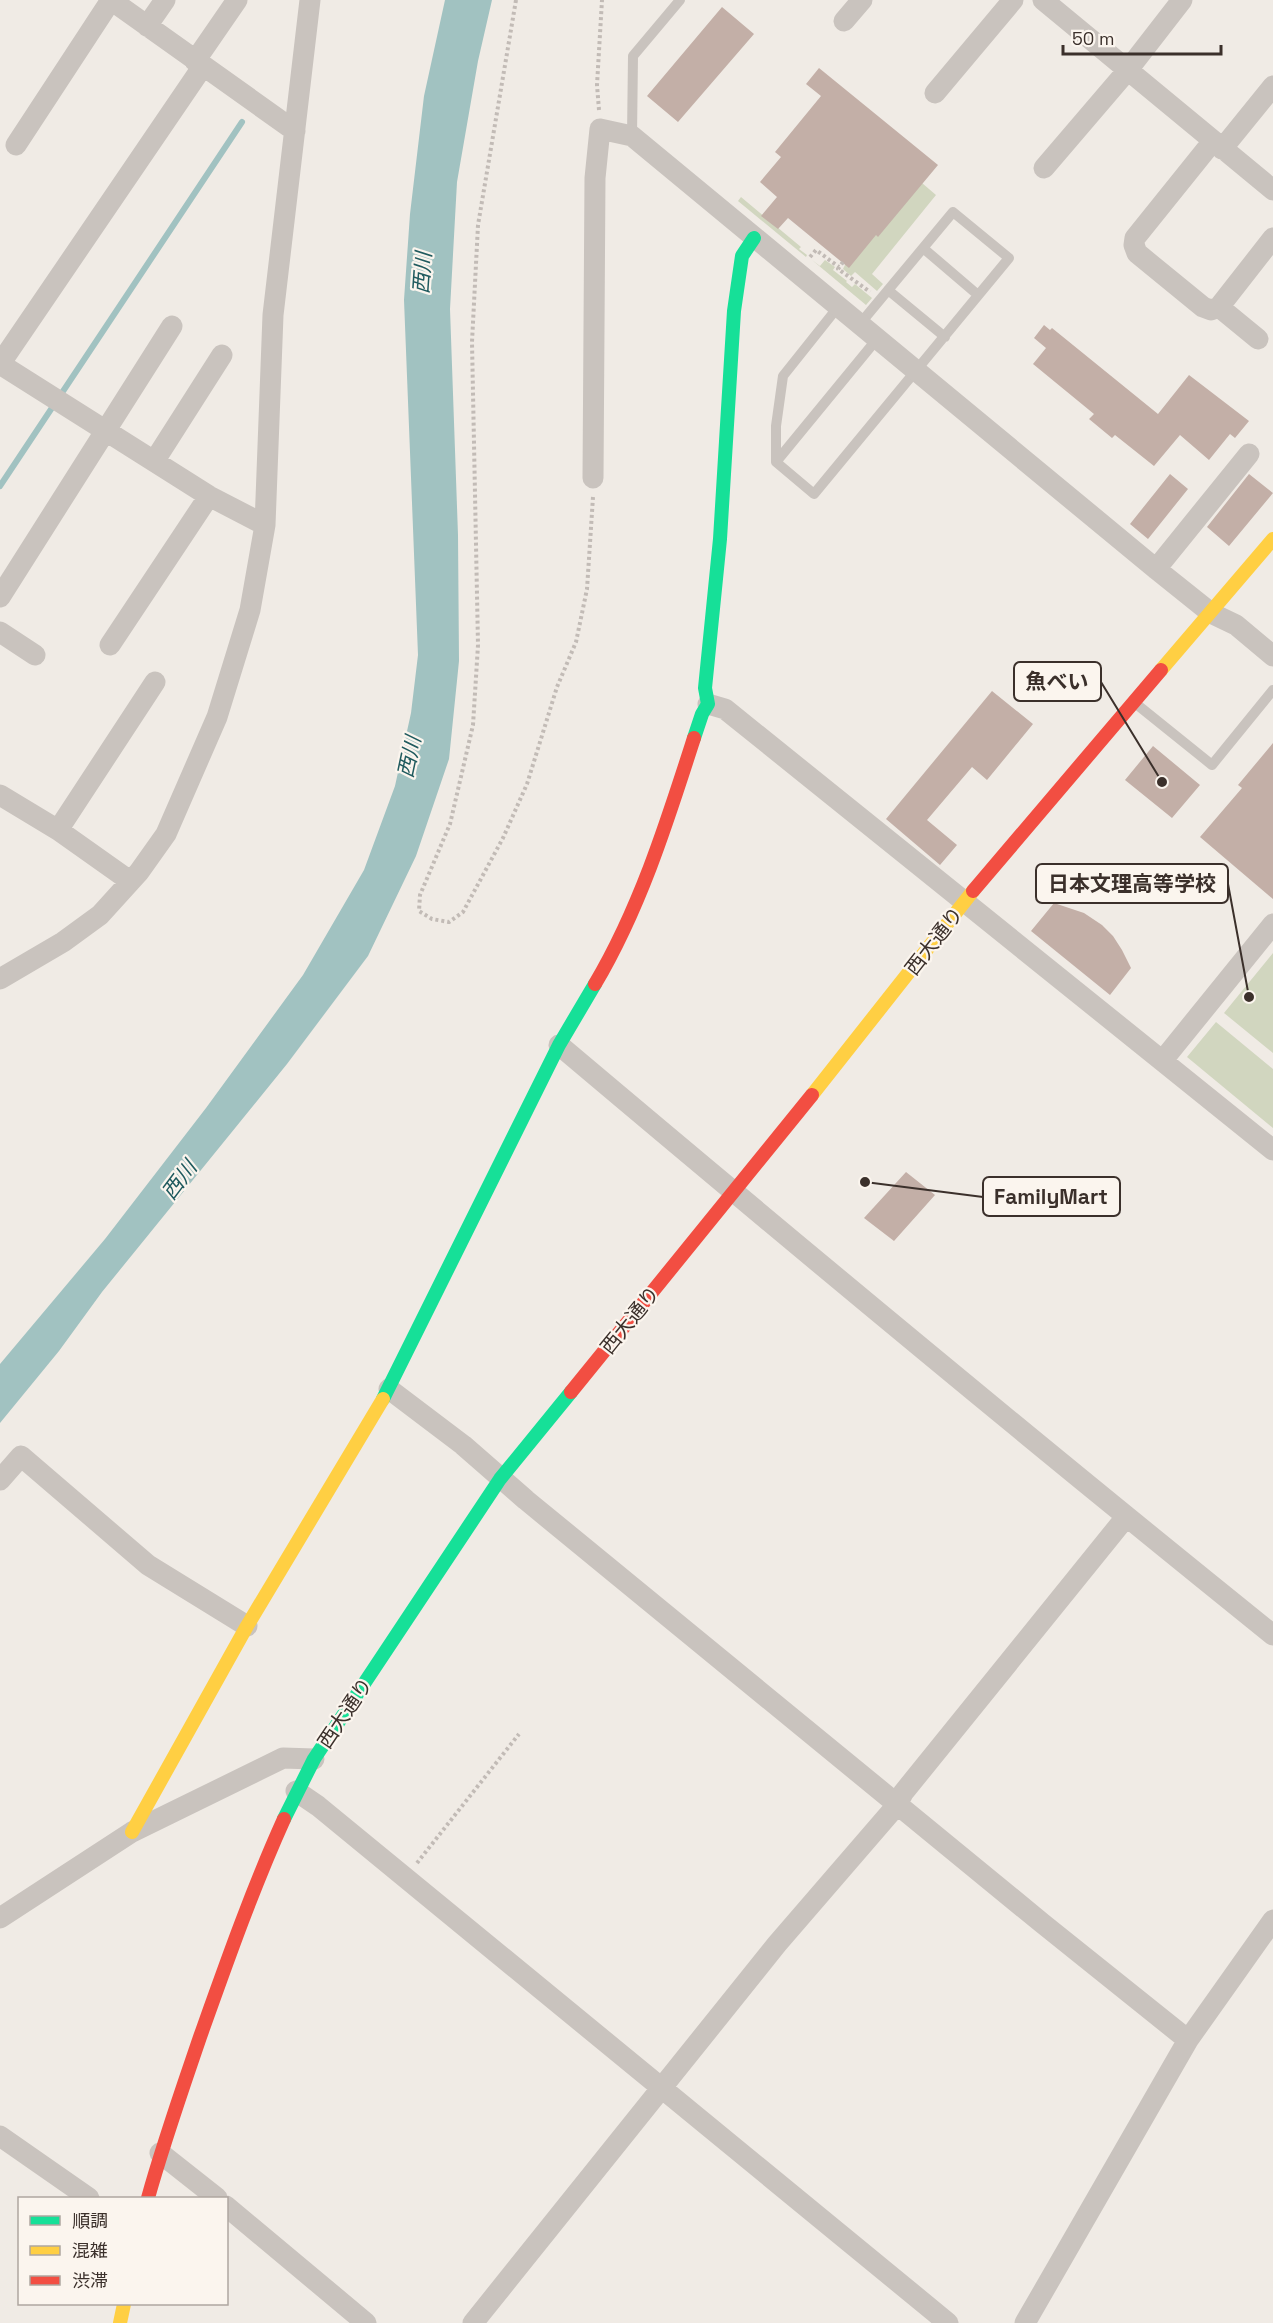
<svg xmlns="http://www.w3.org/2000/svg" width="1273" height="2323" font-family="'Space Grotesk','Noto Sans JP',sans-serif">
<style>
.green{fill:#d1d6bf}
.water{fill:#a1c2c1}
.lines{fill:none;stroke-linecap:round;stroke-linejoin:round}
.stream{stroke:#a1c2c1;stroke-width:6}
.building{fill:#c3afa7}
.path{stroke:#c2bbb6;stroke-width:4;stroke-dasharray:3 3;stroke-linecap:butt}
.lane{stroke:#c9c3be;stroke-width:10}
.street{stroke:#c9c3be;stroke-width:21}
.fast{stroke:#16e098;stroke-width:14}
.slow{stroke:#ffcf43;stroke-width:14}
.jam{stroke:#f24e42;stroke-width:14}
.labels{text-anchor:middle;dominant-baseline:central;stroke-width:4.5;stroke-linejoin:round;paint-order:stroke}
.street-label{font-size:20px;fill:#3b302b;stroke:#fbf5ee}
.water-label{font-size:21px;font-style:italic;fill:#1f5a5e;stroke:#fbf5ee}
.leader{fill:none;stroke:#3b302b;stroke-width:2}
.callout-dot{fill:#3b302b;stroke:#fbf5ee;stroke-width:2}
.callout{fill:#fbf5ee;stroke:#3b302b;stroke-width:2}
.callout-label{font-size:21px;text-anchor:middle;font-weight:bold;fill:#3b302b}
</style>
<rect width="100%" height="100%" fill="#f0ebe5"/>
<path class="green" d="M922,183L936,195L872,274L883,284L877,291L855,272L851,276L843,269L864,225L878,236Z
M741,197L801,247L799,249L807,255L806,257L738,201Z
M812,260L820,266L825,260L835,267L833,270L847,281L846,282L852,287L855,284L872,298L866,305Z
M1273,953V1053L1224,1013Z
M1216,1022L1273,1069V1128L1187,1057Z"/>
<path class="water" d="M445,0H492L478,61L457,182L450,309L458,535L459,661L449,759L416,856L368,956L287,1064L102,1292L59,1351L0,1423V1364L105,1239L206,1108L303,975L364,870L395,786L411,713L418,655L404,300L410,214L424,96Z"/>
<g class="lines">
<path class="stream" d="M0,486L242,122"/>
</g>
<path class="building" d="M722,7L754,34L678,122L647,96Z
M819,68L938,165L878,237L876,235L849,268L788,218L778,229L761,216L777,197L760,182L781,157L775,152L821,96L806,84Z
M1044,325L1050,330L1052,328L1158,414L1189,375L1249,421L1235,438L1230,434L1209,460L1180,435L1154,466L1115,435L1112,438L1089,419L1094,414L1033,364L1046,348L1034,338Z
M1170,474L1188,489L1148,539L1130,524Z
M1249,474L1273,493L1229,546L1207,527Z
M992,691L1033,724L987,780L972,767L927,820L957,845L940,865L886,819Z
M1273,743V899L1200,837L1242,788L1238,785Z
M1153,746L1200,785L1172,818L1125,780Z
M1054,903L1084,913L1102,925L1113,936L1122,950L1131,968L1110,995L1031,931Z
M906,1172L935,1195L894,1241L864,1218Z"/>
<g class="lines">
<path class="path" d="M516,0L478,225L472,342L478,645L473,725L450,824L420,895L419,911L432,919L449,922L463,912L503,838L527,784L557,687L576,642L587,589L593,497
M599,110L597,85L602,0
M810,257L816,250L839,267
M843,262L838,269L870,292
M417,1863L519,1734"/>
<path class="lane" d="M632,136L633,56L680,0
M923,248L978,295
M888,290L945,337
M859,325L953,212L1009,258L814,494L776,462L877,339
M776,462V426L783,376L838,307
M1135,703L1212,765L1273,690"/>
<path class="street" d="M1043,0L1273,190
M844,21L862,0
M147,26L165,0
M195,61L237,0
M935,93L1013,0
M1213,141L1135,238L1134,245L1137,253L1203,307L1211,310L1219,307L1273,238
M16,145L111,0L295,131
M1222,149L1273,86
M1044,168L1127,71L1182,0
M1219,307L1258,339
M0,364L203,66
M0,364L209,496L265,525
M155,460L222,355
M593,478L595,178L600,129L632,136L1156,569L1211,613L1236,625L1273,656
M1156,569L1249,454
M0,597L172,326
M0,632L35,655
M110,645L209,496
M708,704L725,709L1273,1150
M0,795L58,830L130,881
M58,830L155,682
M0,979L63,942L100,915L139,872L166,834L217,717L250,610L265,525L273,315L310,0
M559,1045C795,1244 1032,1441 1273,1635
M1163,1060L1273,924
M389,1389L463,1445L526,1500L1042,1923L1188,2040
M0,1480L21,1456L148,1565L247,1626
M296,1791L318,1806L948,2323
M0,1918L132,1832L283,1758L314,1759
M0,2136L89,2198
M160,2153L217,2198
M226,2206L366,2323
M473,2323L777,1944L897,1805L903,1793L1126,1517
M1025,2323L1188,2040L1273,1920"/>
<path class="fast" d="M694,738L702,714L708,704L705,688L720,539L734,311L742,256L754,238
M383,1399L559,1045L595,984
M284,1819L314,1759L500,1479L571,1392"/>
<path class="slow" d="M1161,670L1273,539
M812,1095L973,891
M132,1832L247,1626L383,1399
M120,2323L124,2304"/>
<path class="jam" d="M973,891L1161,670
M595,984C640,908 667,822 694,738
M571,1392L812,1095
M148,2198C163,2144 182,2090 200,2037C226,1964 252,1890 284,1819"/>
</g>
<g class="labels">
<g class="street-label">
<text transform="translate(934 941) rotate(-52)">西大通り</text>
<text transform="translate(630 1320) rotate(-51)">西大通り</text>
<text transform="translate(345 1713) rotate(-56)">西大通り</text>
</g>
<g class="water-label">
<text transform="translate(422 273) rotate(-86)">西川</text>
<text transform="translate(409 757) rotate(-78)">西川</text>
<text transform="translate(179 1180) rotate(-53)">西川</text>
</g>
</g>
<path class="leader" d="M1162 782L1101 682M1249 997L1228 884M865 1182L983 1197"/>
<g class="callout-dot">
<circle cx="1162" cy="782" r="6"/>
<circle cx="1249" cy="997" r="6"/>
<circle cx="865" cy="1182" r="6"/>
</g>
<g class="callout">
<rect x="1014" y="662" width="87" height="39" rx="6"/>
<rect x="1036" y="864" width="192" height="39" rx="6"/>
<rect x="983" y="1177" width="137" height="39" rx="6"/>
</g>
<g class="callout-label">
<text x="1057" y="689">魚べい</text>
<text x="1132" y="891">日本文理高等学校</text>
<text x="1051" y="1204">FamilyMart</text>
</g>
<rect x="18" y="2197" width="210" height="108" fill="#fbf5ee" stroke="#aea6a0" stroke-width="1.5"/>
<rect x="30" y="2216" width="30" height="9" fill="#16e098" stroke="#aea6a0" stroke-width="1.5"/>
<text x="72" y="2227" font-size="18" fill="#3b302b">順調</text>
<rect x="30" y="2246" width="30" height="9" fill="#ffcf43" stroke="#aea6a0" stroke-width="1.5"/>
<text x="72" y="2257" font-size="18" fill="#3b302b">混雑</text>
<rect x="30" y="2276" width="30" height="9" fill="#f24e42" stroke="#aea6a0" stroke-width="1.5"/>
<text x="72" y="2287" font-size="18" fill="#3b302b">渋滞</text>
<path d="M1063 45v9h158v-9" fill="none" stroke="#3b302b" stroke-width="3"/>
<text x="1072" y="45" font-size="18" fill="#3b302b" stroke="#fbf5ee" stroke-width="4.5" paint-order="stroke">50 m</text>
</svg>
